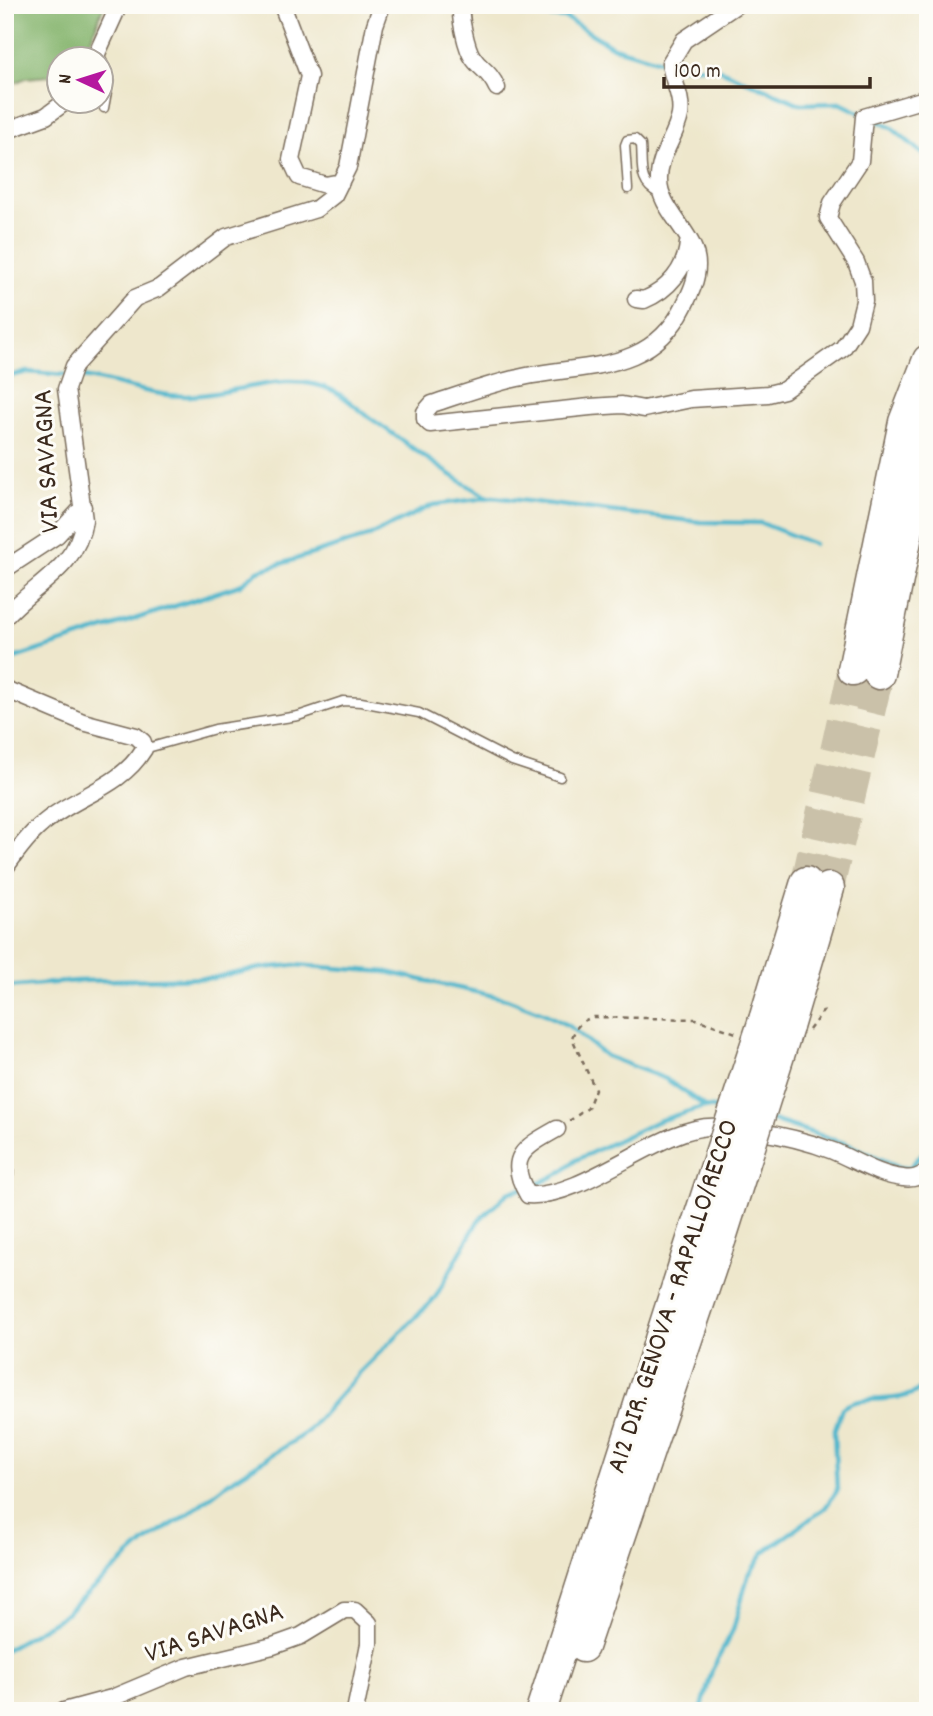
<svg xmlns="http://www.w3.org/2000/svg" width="933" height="1716" font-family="Dekko,sans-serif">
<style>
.forest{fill:#87b66f;stroke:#617046;stroke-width:2}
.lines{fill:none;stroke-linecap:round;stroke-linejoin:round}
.stream{stroke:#4eb6cc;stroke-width:4.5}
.highway-tunnel{stroke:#cac1a9;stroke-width:30;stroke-dasharray:30 15;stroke-linecap:butt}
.lane-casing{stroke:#7a6c5b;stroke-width:11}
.street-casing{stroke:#7a6c5b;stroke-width:19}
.highway-casing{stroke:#7a6c5b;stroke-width:33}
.path{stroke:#7a6c5b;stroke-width:2.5;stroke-dasharray:5 5;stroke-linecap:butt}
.lane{stroke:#fff;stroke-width:8}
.street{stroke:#fff;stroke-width:16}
.highway{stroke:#fff;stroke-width:30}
.highway-bridge-casing{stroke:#7a6c5b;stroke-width:33;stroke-linecap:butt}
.highway-bridge{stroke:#fff;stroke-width:30}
.labels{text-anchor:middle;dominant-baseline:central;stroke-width:6;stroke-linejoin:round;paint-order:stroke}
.street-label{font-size:28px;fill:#3b2a1e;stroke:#fdfcf7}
</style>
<rect width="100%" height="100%" fill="#fdfcf7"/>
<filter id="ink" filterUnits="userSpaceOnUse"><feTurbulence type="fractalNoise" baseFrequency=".0143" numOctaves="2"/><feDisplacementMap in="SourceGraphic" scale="14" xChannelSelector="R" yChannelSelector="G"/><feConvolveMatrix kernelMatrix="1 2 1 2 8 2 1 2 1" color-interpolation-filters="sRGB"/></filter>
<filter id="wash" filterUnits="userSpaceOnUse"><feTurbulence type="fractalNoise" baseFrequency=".00686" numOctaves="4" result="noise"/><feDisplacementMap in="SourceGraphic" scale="28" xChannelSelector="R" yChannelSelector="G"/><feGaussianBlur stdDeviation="1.57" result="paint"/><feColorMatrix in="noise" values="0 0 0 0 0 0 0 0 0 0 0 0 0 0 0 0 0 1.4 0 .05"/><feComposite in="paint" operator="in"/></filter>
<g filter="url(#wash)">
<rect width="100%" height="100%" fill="#eee7cc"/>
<path class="forest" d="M5,5H104L87,49L76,59L60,60L59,75L26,78L5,87Z"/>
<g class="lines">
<path class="stream" d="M518,14L566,18L613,47L667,63
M675,66L716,68L800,104L840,103L863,114
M874,119L892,128L928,158
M75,376C112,380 148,396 186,396C234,396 286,368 334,391C347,398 360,411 373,420C411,446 447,475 488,497
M5,377L28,372L66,375
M5,661L240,585L258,571L369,536L433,505L493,497L700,522L761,523L814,544
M5,987L77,981L213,978L261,968L295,965L387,972L507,999L543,1013L569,1026L606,1056L666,1079L706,1107
M769,1119L847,1144L902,1168L910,1167L928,1147
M5,1650L60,1618L145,1542L188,1514L229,1482L306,1433L361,1371L435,1298L478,1221L509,1192L534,1186L560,1173L576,1160L658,1121L703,1107L723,1109
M701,1711L712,1670L733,1630L748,1576L764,1552L825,1508L837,1491L834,1432L842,1408C868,1390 907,1411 928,1380"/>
</g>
</g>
<g filter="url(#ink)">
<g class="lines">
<path class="highway-tunnel" d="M806,882L853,670
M829,888L879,674"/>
<g class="lane-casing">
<path id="lane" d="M99,52L109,81L104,108
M628,189L625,145L627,140L635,139L641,145C643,165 637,184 660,194
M144,749L215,729L298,716L343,701L361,702L419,713L512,761L560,777"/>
</g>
<g class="street-casing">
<path id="street" d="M282,5L309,76L291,160L299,177L325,185L341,182
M462,5C458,14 467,50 473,58C481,70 489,70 497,88
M736,5L684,40L670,63C672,80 683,97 680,115C676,137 658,156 659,180C659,211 698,235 697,266C697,280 690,294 684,306C650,375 582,363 518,378C489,384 460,395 432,404L425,412V419L430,424L590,407L622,405L644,409L691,399L768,394L784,390L843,348L858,325L864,301L863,281L856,262L828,218L832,203L860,161L864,117L928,98
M94,60L119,5
M5,131L46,116L65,102
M636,299L644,300C668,290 686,269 688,243
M5,569L57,535L83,507
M5,617C35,583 77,569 84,520L66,389L74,366L135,298L159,288L226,237L316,209L334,195L348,167L375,25L382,5
M5,689L83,722L136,736L143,742L144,749C120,789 73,796 40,826C26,838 15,854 5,868
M557,1129C525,1147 505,1157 528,1195C586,1199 664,1122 718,1127C756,1130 797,1137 833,1151C857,1161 877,1175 903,1178C913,1180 920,1177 928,1171
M5,1134V1175
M64,1711L112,1698L186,1667L273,1646L301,1636L344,1610H355L369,1623V1644L355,1711"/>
</g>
<g class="highway-casing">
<path id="highway" d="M853,670L904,422L928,360
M879,674L928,431
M764,1020L806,882
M788,1027L829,888
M583,1647L721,1238
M541,1711L696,1227"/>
</g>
<path class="path" d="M809,1030L824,1010
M569,1121L588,1108L595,1089L572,1038C576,1026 581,1021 593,1017L696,1019L739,1034"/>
<use href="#lane" class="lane"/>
<use href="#street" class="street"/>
<use href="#highway" class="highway"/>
<g class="highway-bridge-casing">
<path id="highway-bridge" d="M696,1227L764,1020
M721,1238L788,1027"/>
</g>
<use href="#highway-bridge" class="highway-bridge"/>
</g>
</g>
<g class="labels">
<g class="street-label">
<text transform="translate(49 461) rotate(-93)">VIA SAVAGNA</text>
<text transform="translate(675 1297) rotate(-72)">A12 DIR. GENOVA - RAPALLO/RECCO</text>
<text transform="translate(215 1635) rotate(-18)">VIA SAVAGNA</text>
</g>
</g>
<rect width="933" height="1716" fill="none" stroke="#fdfcf7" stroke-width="28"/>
<g transform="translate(80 80) rotate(274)"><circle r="33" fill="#fdfcf7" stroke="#afa8a0" stroke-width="2"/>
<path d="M0-5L12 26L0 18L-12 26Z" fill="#b5179e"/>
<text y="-10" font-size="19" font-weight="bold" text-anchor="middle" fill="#3b2a1e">N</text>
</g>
<path d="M664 77v10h206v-10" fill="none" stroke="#3b2a1e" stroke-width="3.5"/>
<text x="674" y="77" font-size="21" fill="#3b2a1e" stroke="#fdfcf7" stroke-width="5" paint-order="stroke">100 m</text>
</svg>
